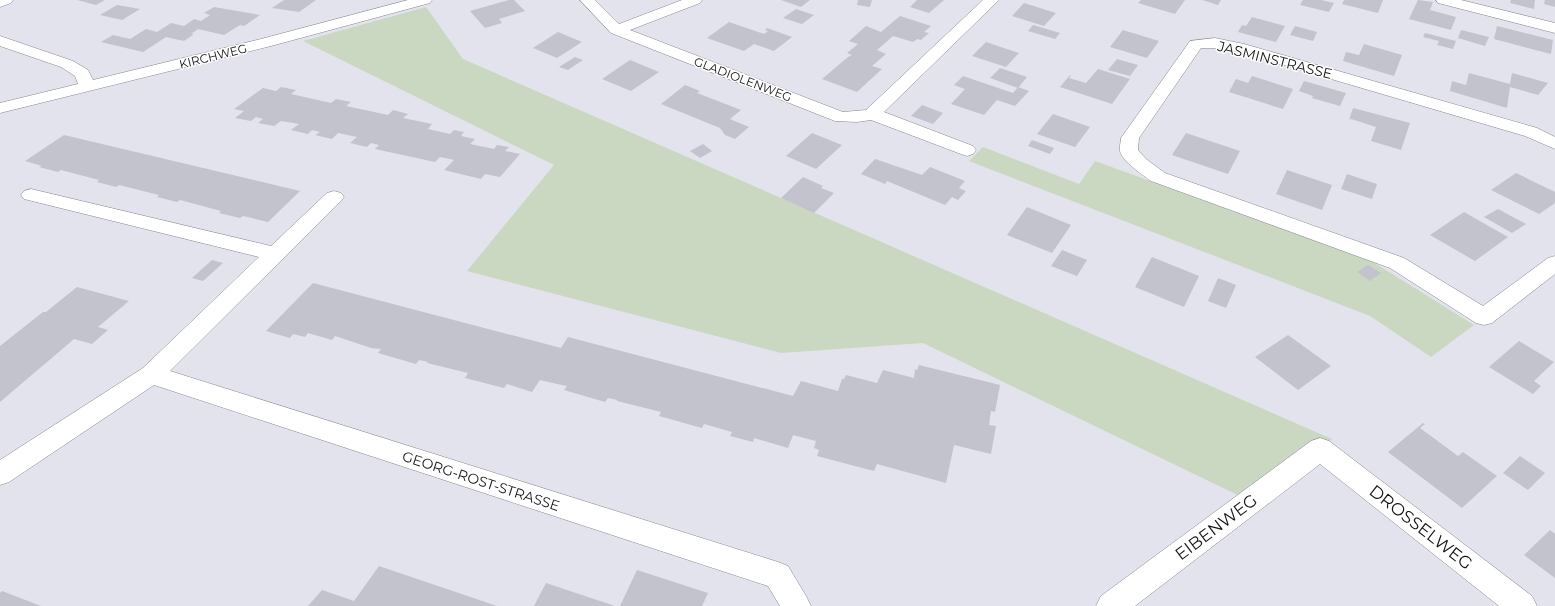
<svg xmlns="http://www.w3.org/2000/svg" width="1555" height="606" font-family="Montserrat,sans-serif">
<style>
.green{fill:#cad8c2}
.building{fill:#c2c3cc}
.lines{fill:none;stroke-linecap:round;stroke-linejoin:round}
.minor-casing{stroke:#86878f;stroke-width:1}
.minor{fill:#fff;fill-rule:evenodd}
.labels{text-anchor:middle;dominant-baseline:central;stroke-width:3;stroke-linejoin:round;paint-order:stroke}
.far-street-label{font-size:12px;fill:#141417;stroke:#fff}
.street-label{font-size:14px;fill:#141417;stroke:#fff}
.near-street-label{font-size:17px;fill:#141417;stroke:#fff}
</style>
<rect width="100%" height="100%" fill="#e2e3ec"/>
<path class="green" d="M426,7L463,59L1332,439L1250,501L923,343L781,353L467,271L554,165L303,41Z
M983,147L1079,184L1095,161L1373,262L1474,325L1431,357L1370,316L969,161Z"/>
<path class="building" d="M77,0H105L96,5Z
M284,0H316L299,12L272,8Z
M509,0H514L525,11L499,19L502,23L485,28L470,11Z
M781,0H810L801,7Z
M858,0H872L870,7L857,5Z
M917,0H944L929,13L910,7Z
M1141,0H1185L1175,14L1138,3Z
M1202,0H1221L1218,5Z
M1303,0H1321L1334,3L1329,12L1300,5Z
M1344,0H1383L1378,13L1342,4Z
M1418,0L1433,2L1430,10L1456,17L1451,30L1409,19Z
M1511,0H1535L1534,9L1510,3Z
M1545,0H1555V7L1544,4Z
M1024,3L1056,13L1044,26L1012,16Z
M117,5L140,9L122,20L100,15Z
M214,7L260,15L244,26L240,25L224,35L198,29L191,34H194L184,41L166,37L143,52L101,42L113,35L130,39L146,29L157,32L171,23L184,26L194,19L201,21L210,15L204,13Z
M796,9L814,15L802,24L783,18Z
M900,16L931,26L924,32L929,33L921,40L917,39L913,42L893,36L877,50L886,54L872,66L882,69L857,92L822,79L848,57L852,55L847,53L858,44L849,41L866,26L881,32Z
M1252,17L1285,26L1276,42L1238,32L1242,25L1246,26Z
M729,22L764,34L768,31L765,30L767,28L792,37L774,51L754,44L744,51L707,38Z
M1033,25L1060,33L1055,39L1028,31Z
M1295,26L1317,32L1313,41L1290,35Z
M1497,26L1553,40L1551,54L1494,39Z
M1123,30L1159,41L1147,58L1110,47Z
M1461,30L1489,37L1485,46L1458,38Z
M558,32L582,42L557,58L533,48Z
M1425,33L1456,41L1453,49L1437,45L1439,41L1423,37Z
M986,42L1019,53L1006,67L972,56Z
M1364,44L1402,55L1394,76L1343,61L1346,52L1359,55Z
M575,57L583,60L568,70L559,67Z
M1117,59L1138,65L1130,76L1108,70Z
M630,60L659,72L631,91L602,79Z
M1000,68L1027,77L1018,88L990,78Z
M1098,69L1130,79L1112,104L1060,87L1070,75H1071L1069,78L1086,83Z
M1469,73L1510,84L1512,73L1548,83L1538,95L1510,87L1507,108L1450,91L1452,81L1466,85Z
M963,76L1013,93L1018,87L1029,91L1015,106L997,100L984,115L951,104L965,89L954,85Z
M1252,76L1293,89L1283,109L1229,92L1236,79L1248,83Z
M1304,81L1346,93L1340,106L1312,98L1313,96L1299,91Z
M685,85L700,91L697,93L741,110L730,119L749,127L735,139L725,135L720,128L661,104Z
M281,87L296,90L291,94L331,103L336,99L351,102L346,106L388,115L393,110L408,114L403,118L432,124L428,129L450,134L454,130L464,132L461,136L475,139L470,144L494,149L497,145L509,147L505,151L520,154L500,177L485,174L481,179L444,170L454,160L440,157L435,162L375,149L379,145L371,143L367,147L350,143L357,137L338,133L332,139L315,135L320,132L312,130L308,134L291,130L299,124L281,121L274,126L258,123L263,119L256,117L251,121L235,118L244,111L234,109L263,88L276,91Z
M922,105L943,113L933,124L911,116Z
M1353,108L1410,123L1401,150L1371,141L1376,127L1351,119L1349,120Z
M1053,114L1090,127L1075,147L1037,134Z
M812,133L842,145L816,169L786,156Z
M1186,133L1240,151L1228,174L1172,155Z
M64,135L300,191L268,222L243,216L240,218L219,213L221,211L180,200L177,202L157,197L159,195L119,185L116,187L97,182L99,180L61,170L58,172L39,167L42,166L25,161Z
M1032,140L1054,148L1050,154L1028,146Z
M703,144L712,151L700,158L690,151Z
M875,159L922,175L930,167L965,181L959,188L966,191L958,200L952,197L945,205L887,181L885,184L861,174Z
M1287,170L1332,185L1322,210L1276,194Z
M1516,173L1555,192V203L1539,214L1491,190Z
M1347,174L1377,184L1372,199L1341,189Z
M803,177L823,186L821,188L834,193L814,213L781,198Z
M1027,207L1071,225L1052,253L1007,235Z
M1498,209L1526,224L1512,233L1484,217Z
M1464,212L1508,237L1475,261L1430,235Z
M1062,250L1087,260L1077,276L1051,266Z
M1152,257L1199,276L1184,307L1135,287Z
M212,260L223,263L203,281L192,278Z
M1368,265L1381,273L1370,281L1357,272Z
M1218,278L1236,285L1226,308L1208,301Z
M313,283L561,348L568,337L793,396L801,381L838,391L842,379H844L846,375L877,383L883,370L914,378L915,369L917,370L919,365L1000,385L995,412L991,411L989,425L996,426L991,454L954,445L946,483L877,464L874,471L817,456L819,450L814,448L816,441L793,435L788,448L754,438L753,442L730,436L732,432L704,424L702,428L659,416L661,412L617,401V400L608,398L605,402L564,390L567,386L557,384L540,380L532,392L507,384L504,388L465,378L468,373L427,363L428,362L419,360L416,364L378,353L381,349L371,348L335,336L332,340L308,333L305,337L293,334L290,338L266,331Z
M77,287L129,301L98,327L108,330L92,344L74,339L0,402V346L43,312H46Z
M1288,335L1331,366L1298,390L1255,357Z
M1519,341L1554,362L1534,381L1541,386L1533,394L1489,367Z
M1423,423L1425,424L1420,428L1458,456L1463,452L1497,476L1462,508L1388,452Z
M1520,456L1545,473L1528,490L1503,473Z
M1550,530L1555,534V578L1524,555Z
M379,566L497,606H308L322,590L354,601Z
M637,570L708,593L702,606H620Z
M546,583L615,606H534Z
M2,591L41,606H0V593Z"/>
<g class="lines">
<g class="minor-casing">
<path id="minor" d="M0,0H13L11,3L0,7Z
M408,0H432L430,3L271,46L0,113V103L78,84L75,76L61,67L0,46V36L73,61L88,70L93,80L261,39Z
M580,0H595L619,24L682,0H702L700,3L630,30L843,112L866,110L983,0H999L884,112L973,146L976,150L973,154L967,156L961,154L871,120L857,122L835,121L611,33Z
M1436,0H1461L1555,23V33L1438,3Z
M1215,38L1244,44L1537,128L1555,137V149L1525,136L1236,51L1215,48H1201L1139,138L1138,150L1146,159L1165,173L1404,258L1483,306L1548,258L1555,256V274L1492,323L1484,325L1476,323L1390,268L1151,181C1143,175 1122,161 1120,151C1119,147 1121,142 1121,138L1190,41Z
M31,189L271,246L327,193L334,191L341,193L344,197L341,201L170,371L778,562L788,566L806,596L811,606H780L768,586L154,385L9,482L0,485V460L143,368L259,257L24,199L21,195L24,191Z
M1320,438L1329,441L1532,596L1537,606H1499L1320,464L1135,606H1096L1101,596L1311,441Z"/>
</g>
<use href="#minor" class="minor"/>
</g>
<g class="labels">
<g class="far-street-label">
<text transform="translate(213 56) rotate(-14)">KIRCHWEG</text>
<text transform="translate(743 79) rotate(21)">GLADIOLENWEG</text>
</g>
<g class="street-label">
<text transform="translate(1275 60) rotate(14)">JASMINSTRASSE</text>
<text transform="translate(481 481) rotate(18)">GEORG-ROST-STRASSE</text>
</g>
<g class="near-street-label">
<text transform="translate(1216 527) rotate(-37)">EIBENWEG</text>
<text transform="translate(1421 527) rotate(38)">DROSSELWEG</text>
</g>
</g>
</svg>
